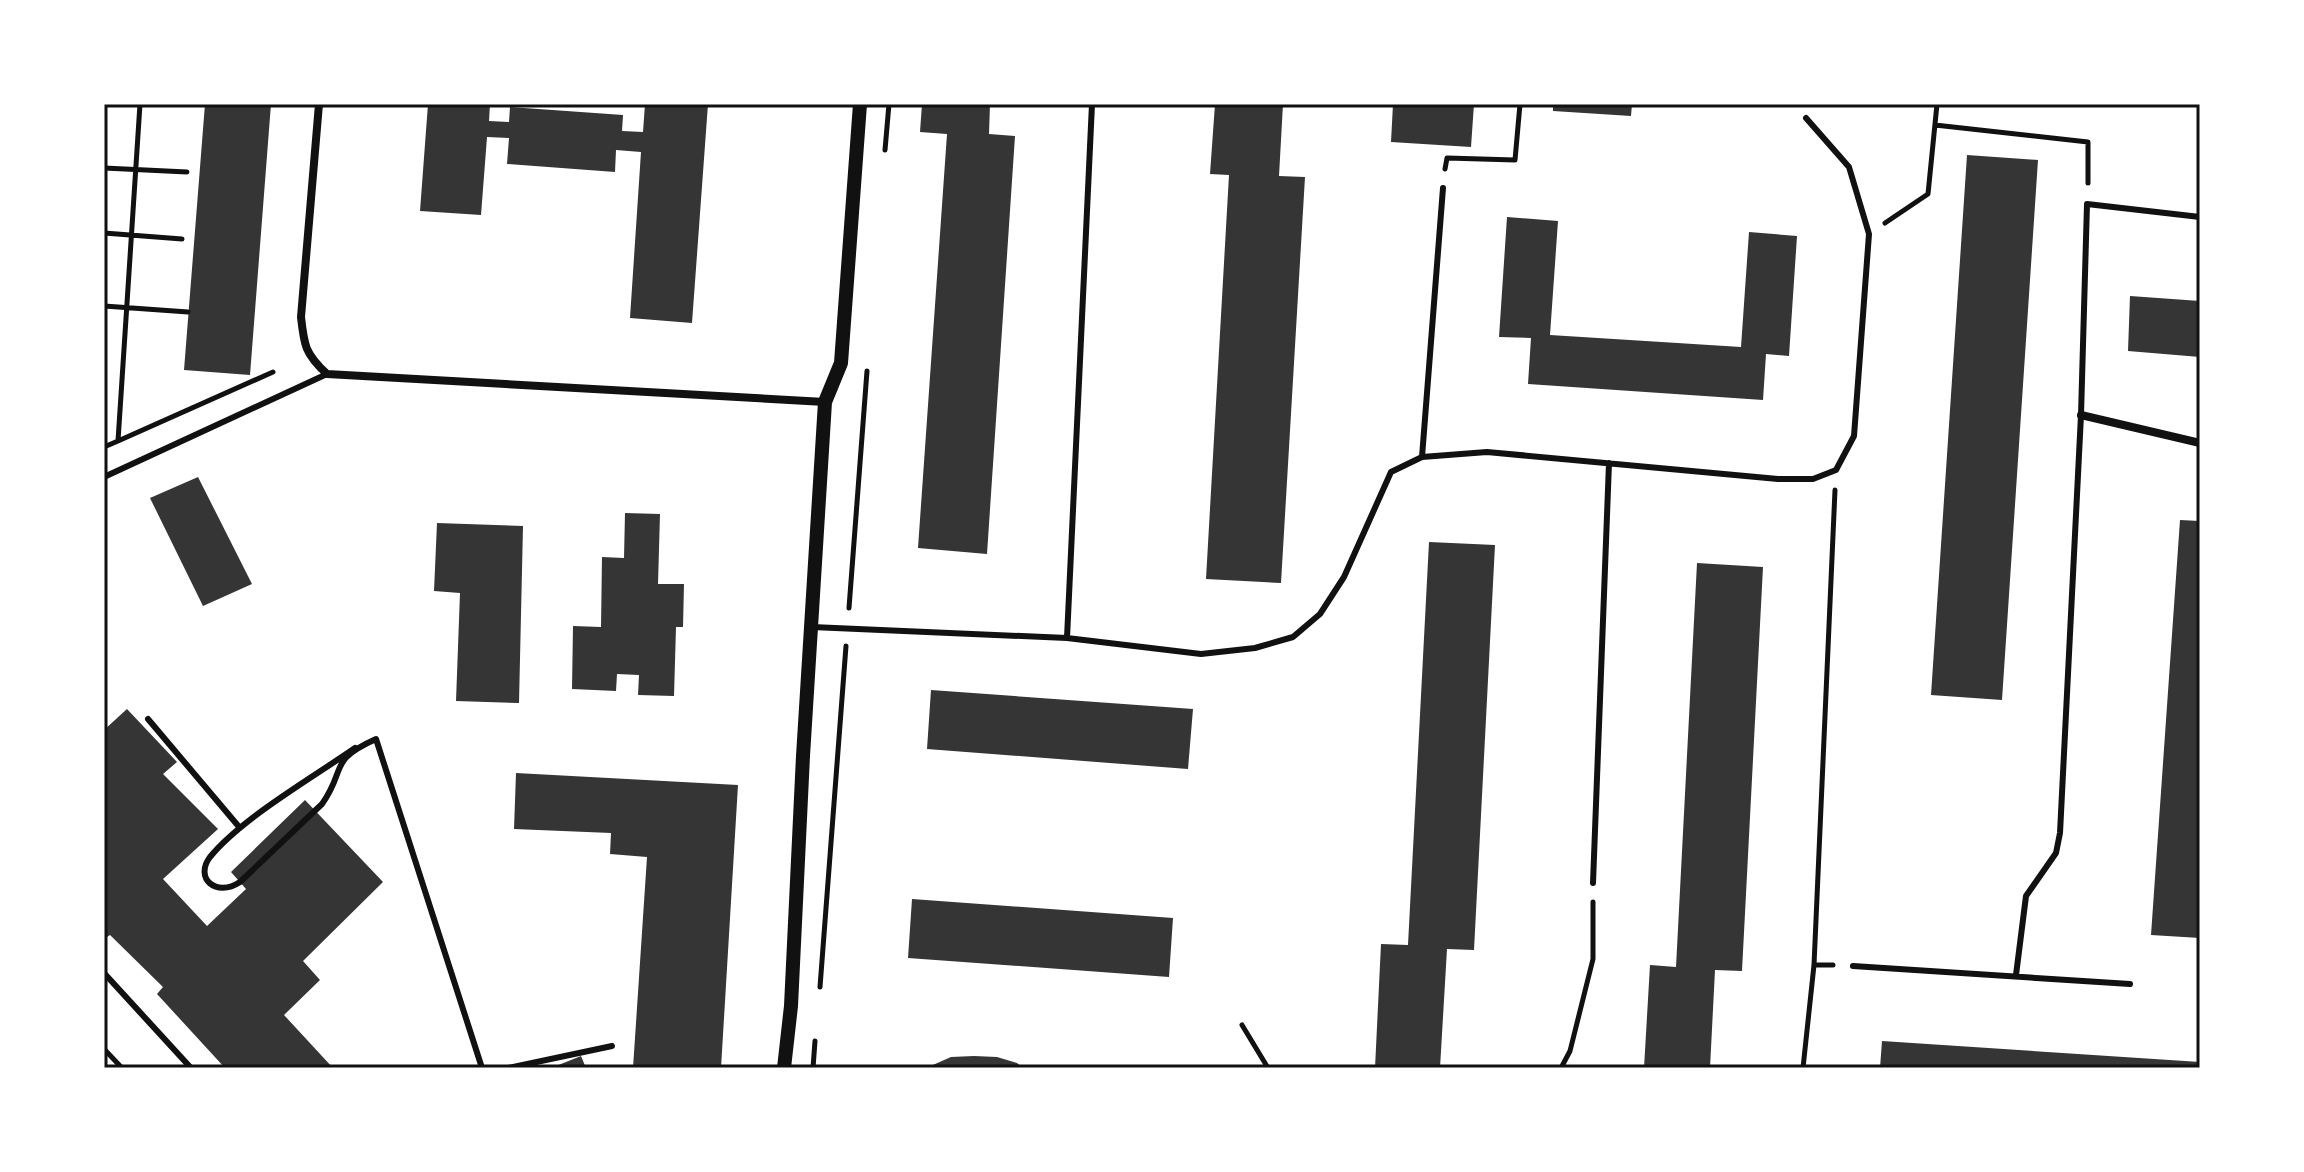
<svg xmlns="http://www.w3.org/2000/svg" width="2304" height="1172" font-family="'Titillium Web',sans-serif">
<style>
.building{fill:#353535}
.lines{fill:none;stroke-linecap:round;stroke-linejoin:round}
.path{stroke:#111;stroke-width:5}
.service{stroke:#111;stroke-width:6}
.minor{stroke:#111;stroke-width:8}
.tertiary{stroke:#111;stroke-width:14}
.neatline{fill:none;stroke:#111;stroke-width:3}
</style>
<rect width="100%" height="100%" fill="#fff"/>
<path class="building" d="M205,104H271L250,375L184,370Z
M428,104H490L489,121L509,122L510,107L623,115L622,131L643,132L645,104H708L692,323L630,318L641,152L616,150L615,172L507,164L509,138L487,137L481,215L420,211Z
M922,104H990L989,134L1015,136L987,554L918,548L947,134L920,132Z
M1215,104H1283L1279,176L1305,177L1281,583L1206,579L1229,175L1210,174Z
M1393,104H1474L1471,147L1391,142Z
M1553,104H1632L1631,116L1553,111Z
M1967,155L2038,160L2002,700L1931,695Z
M1507,217L1558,221L1550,335L1741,347L1749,232L1797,236L1789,356L1766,354L1763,400L1528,384L1531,338L1499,337Z
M2130,296L2200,301V357L2128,351Z
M198,477L252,584L203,606L150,498Z
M625,513L660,514L658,584H684L683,627H676L674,696L638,695L639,675L617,674L616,691L572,689L573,626L601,627L602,557L624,558Z
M2180,520L2200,521V938L2151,935Z
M437,523L523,526L519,703L456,701L460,593L434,591Z
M1429,542L1495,545L1474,950L1447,949L1440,1068H1375L1381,944L1408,945Z
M1697,563L1763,567L1742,971L1715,970L1710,1068H1644L1650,965L1676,967Z
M931,690L1193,709L1188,769L927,749Z
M127,709L177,762L163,774L218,829L163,879L207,926L246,889L231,872L305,800L383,882L303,961L320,980L284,1015L333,1068H225L157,994L163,987L110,935L104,939V730Z
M516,773L738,785L721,1068H633L647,857L610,854L611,833L514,829Z
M912,899L1173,918L1169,977L908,958Z
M1882,1041L2200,1062V1068H1880Z
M581,1056L586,1068H551Z
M974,1056L997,1057L1017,1063L1023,1068H926L951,1057Z"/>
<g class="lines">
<path class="path" d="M1935,125L2088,142V183
M885,150L889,104
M104,168L187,172
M1445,169L1447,158L1515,160L1520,104
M1885,223L1928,194L1937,104
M104,233L182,239
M104,306L188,312
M118,441L273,372
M104,447L118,441L140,104
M849,608L867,371
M1814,965H1833
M820,987L846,646
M1242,1025L1268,1068
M104,1049L122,1068
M813,1068L815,1041
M1561,1068L1570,1051L1593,959V902
M1803,1068L1814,965L1835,490"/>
<path class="service" d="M1422,457L1443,188
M104,477L327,374
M812,627L1067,638L1201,654L1255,648L1293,637L1320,614L1344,577L1391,472L1422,457L1487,452L1778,479H1813L1836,470L1854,436L1869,234L1849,167L1806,118
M1067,638L1092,104
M148,719L240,828
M355,748C312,778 242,818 210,857C194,878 216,898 240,882L322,804C347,769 327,761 376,739L482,1068
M1593,883L1609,463
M1853,966L2130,984
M104,973L191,1068
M2016,975L2026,896L2056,853L2060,833L2081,415L2087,204L2200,217
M508,1068L612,1046"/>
<path class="minor" d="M319,104L301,317C304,345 305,354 327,374L825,402
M2081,415L2200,443"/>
<path class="tertiary" d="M784,1068L791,1006L803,756L825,402L841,363L860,104"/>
</g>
<rect width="2304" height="1172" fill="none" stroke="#ffffff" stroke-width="212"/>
<rect x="106" y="106" width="2092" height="960" class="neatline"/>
</svg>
